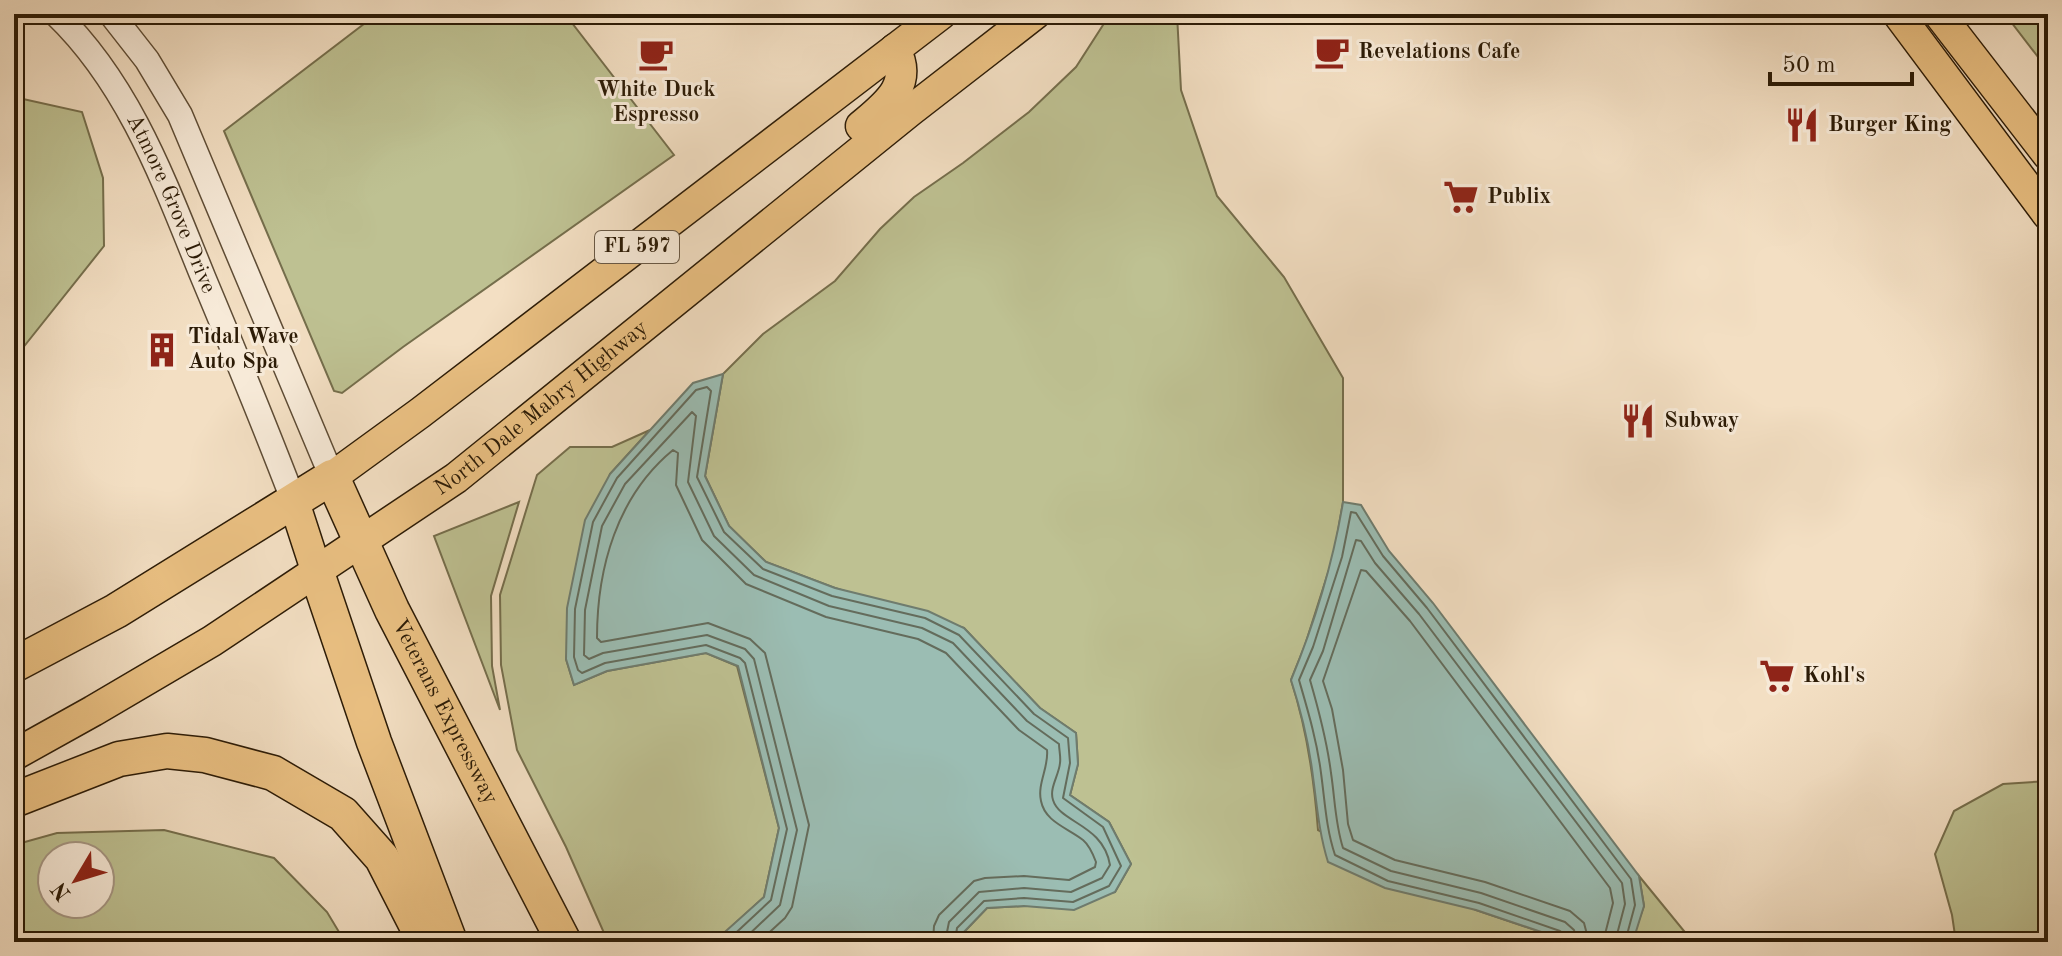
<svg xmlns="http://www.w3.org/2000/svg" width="2062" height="956" font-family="'Old Standard TT',serif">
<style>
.green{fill:#bec192;stroke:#756e4c;stroke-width:2;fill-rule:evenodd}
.water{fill:#9bbdb3;stroke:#6f7c6e;stroke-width:2}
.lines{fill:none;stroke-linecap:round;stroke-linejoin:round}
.shore{stroke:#646c5c;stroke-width:2}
.minor-casing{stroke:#5e4c35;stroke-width:27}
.major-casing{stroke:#2c1b06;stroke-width:33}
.highway-casing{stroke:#2c1b06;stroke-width:37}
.minor{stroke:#f7ead8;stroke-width:24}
.major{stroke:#eac082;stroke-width:30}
.highway{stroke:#eac082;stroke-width:34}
.labels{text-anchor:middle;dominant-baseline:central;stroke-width:6;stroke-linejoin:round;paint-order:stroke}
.shield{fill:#f7ead8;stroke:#695945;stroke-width:2}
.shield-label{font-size:20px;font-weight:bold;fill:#2c1b06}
.poi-label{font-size:22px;font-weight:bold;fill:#2c1b06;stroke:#f7ead8;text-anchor:start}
.street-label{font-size:22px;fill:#2c1b06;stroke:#f7ead8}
</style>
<rect width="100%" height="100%" fill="#f3dfc3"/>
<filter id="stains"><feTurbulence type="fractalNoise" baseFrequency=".0025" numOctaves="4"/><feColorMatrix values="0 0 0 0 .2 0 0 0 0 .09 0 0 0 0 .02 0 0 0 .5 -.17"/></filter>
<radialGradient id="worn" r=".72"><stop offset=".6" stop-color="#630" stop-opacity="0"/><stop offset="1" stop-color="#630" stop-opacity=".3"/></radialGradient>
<path class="green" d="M377,14H565L674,155L403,347L342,393L334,391L224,131Z
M1118,14H1177L1181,90L1217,196L1284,277L1343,378V502L1334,554L1305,645L1291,680C1307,729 1314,778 1318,830L1476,910L1571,942H963V933L987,908L1024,906L1115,892L1131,864L1109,822L1070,795L1078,764L1076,733L1040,708L964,628L835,588L766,562L729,526L705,476L723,374L763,334L835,281L880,229L914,197L963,163L1029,112L1076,67L1105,22Z
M2005,14H2048V70Z
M14,97L82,112L103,178L104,246L14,359Z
M650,430L610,474L566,659L574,685L607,671L706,653L737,666L779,828L764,897L718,939V942H608L566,847L517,750L501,665L500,595L537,475L570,447H612Z
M519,502L491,596L492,666L500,710L434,536Z
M2048,781V942H1956L1952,915L1935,854L1954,811L2003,784Z
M164,830L274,858L327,912L345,942H14V845L57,833ZM52,856H100V904H52Z
M1639,876L1693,942H1631L1644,906Z"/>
<path class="water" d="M723,374L705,476L729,526L766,562L835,588L928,611L964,628L1040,708L1076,733L1078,764L1070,795L1109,822L1131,864L1115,892L1074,910L1024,906L987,908L963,933V942H718L717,939L764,897L779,828L738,666L706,653L607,671L574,685L566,659L567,608L585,520L610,474L693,383Z
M1343,502L1361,505L1389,551L1433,603L1639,876L1644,906L1633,941L1571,942L1476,910L1385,888L1328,862C1319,833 1317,806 1313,777C1309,743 1301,711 1291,680C1315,622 1333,563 1343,502Z"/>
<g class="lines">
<path class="shore" d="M726,942L771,900L787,829L745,663L740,658L706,645L605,663L582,673L578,670L574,657L575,609L593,522L617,478L696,390L707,387L711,391L697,477L724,532L763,569L832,596L925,618L959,635L1034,714L1068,738L1070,763L1063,798L1103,827L1121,866L1109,886L1073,902L1024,898L984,901L957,928L955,942
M741,942L780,905L797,830L754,659L745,649L707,635L603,653L589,659L584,655L585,610L602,526L625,484L692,412L696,416L688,482L714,536L754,575L829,606L922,628L953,643L1027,721L1059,744C1059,750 1061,757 1060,763C1059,775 1049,788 1053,800C1060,823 1103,824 1110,865L1102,878L1071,892L1024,888L979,892L949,922L945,942
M759,942L785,918L792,907L809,825L765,653L750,639L708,623L601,642L597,638C597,568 617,496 673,450L678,453L676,485L702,540L746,584L826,617L918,639L946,653L1019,730L1047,750C1049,767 1037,784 1041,801C1045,822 1068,828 1083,840C1089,845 1093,854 1096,862L1095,867L1069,880L1024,876L985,878L974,881L939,915L934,926L933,942
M1567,942L1565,935L1560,931L1479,903L1388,881L1335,855C1326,828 1325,802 1321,773C1317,741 1308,711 1299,680L1313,647L1342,557L1351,512L1356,513L1383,556L1427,608L1631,879L1635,905L1625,942
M1577,942L1574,930L1565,922L1481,893L1391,871L1343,848C1335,823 1335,799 1331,773C1327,741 1319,711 1310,680L1323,651L1356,540L1361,541L1375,563L1419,614L1622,883L1625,904L1615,942
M1589,942L1584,923L1570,911L1485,882L1395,860L1353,840L1348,824L1343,770L1332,709L1323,681L1361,570L1366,571L1410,621L1610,888L1613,903L1603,942"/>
<g class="minor-casing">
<g id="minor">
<path id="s1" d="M56,14C130,85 165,184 203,277C234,351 265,426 294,502"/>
<path d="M111,14L147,60L180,115L332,477"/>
</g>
</g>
<g class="major-casing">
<g id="major">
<path d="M1898,14L2048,215"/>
<path d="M1939,14L2048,155"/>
<path d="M861,126C886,105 914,85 895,49"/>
<path d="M332,477L420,413L941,14"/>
<path d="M294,502L317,573"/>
<path id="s2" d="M14,755L93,711L212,641L456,478L910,111L1035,14"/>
</g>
</g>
<g class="highway-casing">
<g id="highway">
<path d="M317,573L374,742L450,942"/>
<path id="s3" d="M14,665L116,611L332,477L392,610L564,942"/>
<path d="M14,800L119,759L167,751L205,755L273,773L343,814L382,858L425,942"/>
</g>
</g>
<use href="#minor" class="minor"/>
<use href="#major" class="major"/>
<use href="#highway" class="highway"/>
</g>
<defs>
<g id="cafe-bare" transform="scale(2.76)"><path d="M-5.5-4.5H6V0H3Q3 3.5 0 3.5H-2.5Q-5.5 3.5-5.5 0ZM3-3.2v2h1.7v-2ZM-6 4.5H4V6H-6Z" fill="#8f2418" stroke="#f7ead8" stroke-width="2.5" paint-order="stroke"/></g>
<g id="restaurant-bare" transform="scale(2.76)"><path d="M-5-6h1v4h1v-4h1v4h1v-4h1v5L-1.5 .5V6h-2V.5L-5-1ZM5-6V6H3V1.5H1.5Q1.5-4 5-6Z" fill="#8f2418" stroke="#f7ead8" stroke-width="2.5" paint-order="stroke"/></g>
<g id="supermarket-bare" transform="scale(2.76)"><path d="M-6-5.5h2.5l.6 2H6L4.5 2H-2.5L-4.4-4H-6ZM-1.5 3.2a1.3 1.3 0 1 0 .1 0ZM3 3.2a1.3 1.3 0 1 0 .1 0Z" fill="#8f2418" stroke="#f7ead8" stroke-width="2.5" paint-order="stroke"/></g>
<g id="building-bare" transform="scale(2.76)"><path d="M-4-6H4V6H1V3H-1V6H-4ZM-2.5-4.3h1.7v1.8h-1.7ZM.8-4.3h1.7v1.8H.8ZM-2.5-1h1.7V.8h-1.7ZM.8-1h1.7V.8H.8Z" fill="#8f2418" stroke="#f7ead8" stroke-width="2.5" paint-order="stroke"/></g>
</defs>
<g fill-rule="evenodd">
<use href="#cafe-bare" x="1332" y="52"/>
<use href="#cafe-bare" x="656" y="54"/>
<use href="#restaurant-bare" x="1802" y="125"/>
<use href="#supermarket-bare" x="1461" y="197"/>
<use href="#building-bare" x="162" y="350"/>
<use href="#restaurant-bare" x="1638" y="421"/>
<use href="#supermarket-bare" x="1777" y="676"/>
</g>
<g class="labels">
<rect class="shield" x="595" y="231" width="84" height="32" rx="6"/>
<g class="shield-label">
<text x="637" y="247">FL 597</text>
</g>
<g class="poi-label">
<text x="1358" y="52">Revelations Cafe</text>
<text x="656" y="90" text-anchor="middle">White Duck<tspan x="656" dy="25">Espresso</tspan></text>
<text x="1828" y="125">Burger King</text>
<text x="1487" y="197">Publix</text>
<text x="188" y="337">Tidal Wave<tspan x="188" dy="25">Auto Spa</tspan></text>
<text x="1664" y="421">Subway</text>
<text x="1803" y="676">Kohl's</text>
</g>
<g class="street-label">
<text stroke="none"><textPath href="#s1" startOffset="224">Atmore Grove Drive</textPath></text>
<text stroke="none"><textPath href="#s2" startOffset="632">North Dale Mabry Highway</textPath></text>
<text stroke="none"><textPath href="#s3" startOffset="630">Veterans Expressway</textPath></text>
</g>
</g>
<rect width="2062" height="956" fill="none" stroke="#f3dfc3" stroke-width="48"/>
<rect x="16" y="16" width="2030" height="924" fill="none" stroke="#2c1b06" stroke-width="4"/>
<rect x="24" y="24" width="2014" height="908" fill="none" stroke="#2c1b06" stroke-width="2"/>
<g transform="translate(76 880) rotate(232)"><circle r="38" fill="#f7ead8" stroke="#a69784" stroke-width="2"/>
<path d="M0-6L14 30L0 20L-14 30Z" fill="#8f2418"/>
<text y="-12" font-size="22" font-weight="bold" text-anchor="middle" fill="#2c1b06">N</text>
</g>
<path d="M1770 72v12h142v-12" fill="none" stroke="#2c1b06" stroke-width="4"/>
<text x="1782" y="72" font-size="24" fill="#2c1b06" stroke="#f7ead8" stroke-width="6" paint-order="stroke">50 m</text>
<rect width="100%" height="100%" filter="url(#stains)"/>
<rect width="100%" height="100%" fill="url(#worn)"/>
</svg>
